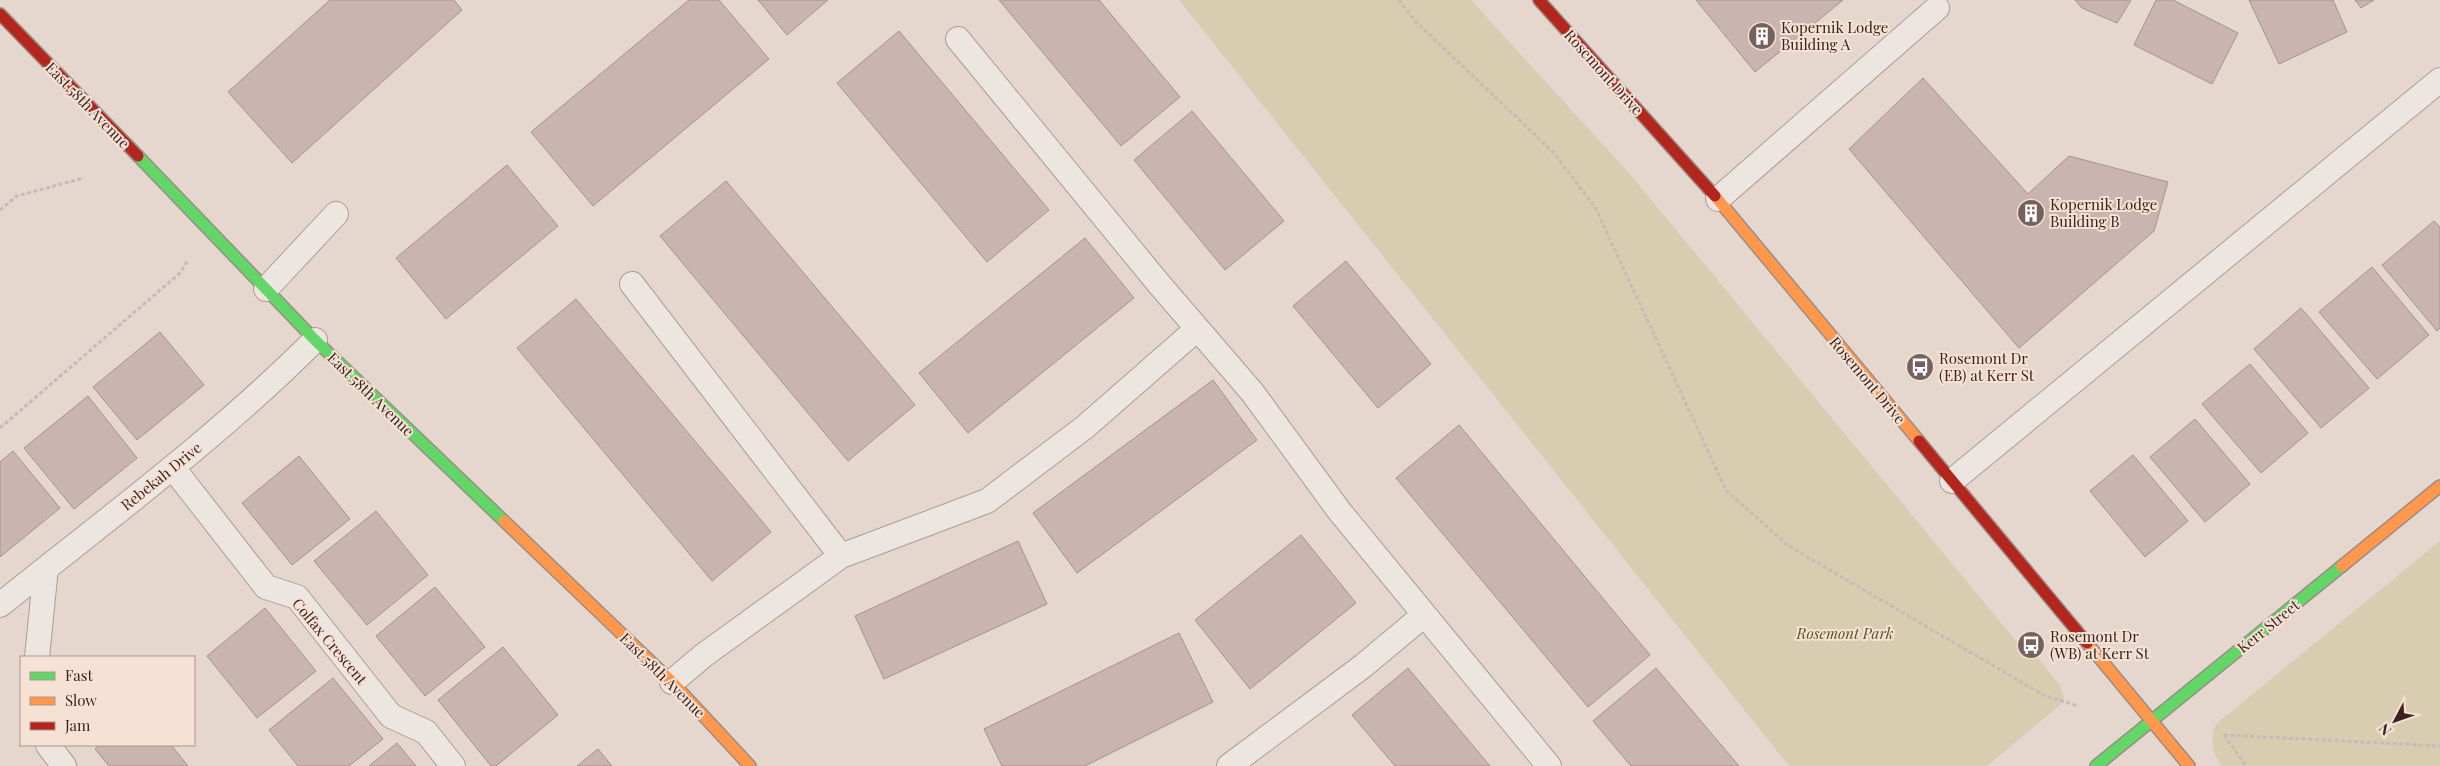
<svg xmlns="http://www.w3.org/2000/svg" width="2440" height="766" font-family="'Playfair Display',serif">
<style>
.green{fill:#d8cdb0}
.building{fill:#c9b4af;stroke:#a6928d}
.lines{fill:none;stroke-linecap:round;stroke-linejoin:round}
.lane-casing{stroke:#aa9d97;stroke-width:26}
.fast-casing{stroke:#9a8d86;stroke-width:14}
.slow-casing{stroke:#9a8d86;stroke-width:14}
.jam-casing{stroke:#9a8d86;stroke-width:14}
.path{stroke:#c6bcb7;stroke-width:3;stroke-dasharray:4 2.5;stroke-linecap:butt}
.lane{stroke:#ede5e0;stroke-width:24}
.fast{stroke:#63d668;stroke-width:11}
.slow{stroke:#ff974d;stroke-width:11}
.jam{stroke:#b3261e;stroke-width:11}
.labels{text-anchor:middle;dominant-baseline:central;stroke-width:4;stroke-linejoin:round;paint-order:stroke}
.poi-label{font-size:15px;fill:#3a231e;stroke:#f6e2d4;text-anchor:start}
.street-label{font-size:15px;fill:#3a231e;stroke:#f6e2d4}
.park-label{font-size:15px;font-style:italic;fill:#575425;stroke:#f6e2d4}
</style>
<rect width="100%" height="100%" fill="#e5d7ce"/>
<path class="green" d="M1179,0H1471L1629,173L2017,642L2022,639L2059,684L2064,698L2060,705L1987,766H1789Z
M2440,541V766H2222C2212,754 2210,739 2216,724Z"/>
<path class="building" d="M330,0H454L462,10L292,163L228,92Z
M689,0H719L769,59L593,206L531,132Z
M758,0H828L787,35Z
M999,0H1099L1180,97L1121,146Z
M1696,0H1843L1755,72Z
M2075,0H2131L2117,23L2082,8Z
M2156,0H2173L2238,33L2212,84L2134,45Z
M2249,0H2333L2347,32L2279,64Z
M2355,0H2374L2361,8Z
M899,31L1049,210L987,262L837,83Z
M1923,78L2028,194L2069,156L2168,182L2154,231L2019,348L1849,149Z
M1192,111L1284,221L1225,270L1134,160Z
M507,165L558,226L446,319L396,258Z
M726,181L915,405L848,461L660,236Z
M2434,221L2440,227V328L2437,331L2382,265Z
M1085,238L1134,298L968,433L919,373Z
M1346,261L1431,364L1378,408L1293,306Z
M2372,267L2429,335L2377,379L2319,312Z
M576,299L771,532L712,581L517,348Z
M2301,308L2369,388L2321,428L2254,349Z
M160,332L204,385L137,440L93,387Z
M2250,364L2308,433L2261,473L2202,404Z
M1213,380L1257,440L1077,573L1033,513Z
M88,396L137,458L74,509L24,448Z
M2195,419L2250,484L2205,522L2150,457Z
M1459,425L1650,655L1588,707L1396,478Z
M13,451L60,508L0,557V462Z
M2133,455L2188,521L2145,557L2090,491Z
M299,456L350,519L292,565L242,503Z
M376,511L428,575L367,625L314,561Z
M1301,535L1356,603L1250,689L1195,620Z
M1018,541L1047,604L884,679L855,616Z
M435,587L485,647L425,696L376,636Z
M265,608L316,671L257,718L207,656Z
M1179,633L1213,702L1085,766H1002L984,729Z
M503,647L558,715L496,766H491L438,700Z
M1408,668L1490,766H1395L1352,715Z
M1656,668L1739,766H1631L1593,721Z
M333,678L383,739L349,766H298L269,730Z
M397,743L416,766H369Z
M100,745H171L188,766H109L95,749Z
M598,749L612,766H577Z"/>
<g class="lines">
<g class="lane-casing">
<path id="lane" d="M958,39L1159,284L1252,392L1340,512L1549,766
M1718,199L1937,8
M632,284L841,556
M266,289L336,214
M173,468L266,587L297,597L391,716L426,732L453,766
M1952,481L2440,80
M0,605C107,519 218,437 315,340
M37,657L46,568
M672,682L704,655L841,556L987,501L1085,427L1197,329
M48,745L64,766
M1229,766L1363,666L1424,615"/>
</g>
<g class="fast-casing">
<path id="fast" d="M138,156L315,340L504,521
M2096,766L2342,566"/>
</g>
<g class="slow-casing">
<path id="slow" d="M1715,196L1919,441
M504,521L672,682L750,766
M2342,566L2440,486
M2087,643L2189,766"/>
</g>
<g class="jam-casing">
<path id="jam" d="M1539,0L1715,196
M0,14L138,156
M1919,441L2087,643"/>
</g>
<path class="path" d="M1399,0L1416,22L1552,151L1595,207L1726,490L1787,545L2045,696L2079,706
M0,210L17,196L84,178
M0,428L180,273L188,260
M2224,735L2440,746
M2224,735L2246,766"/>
<use href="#lane" class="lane"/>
<use href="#fast" class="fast"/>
<use href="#slow" class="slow"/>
<use href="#jam" class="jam"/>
</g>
<defs>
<g id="building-disc" transform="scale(1.4375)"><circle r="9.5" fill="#76625c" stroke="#f6e2d4"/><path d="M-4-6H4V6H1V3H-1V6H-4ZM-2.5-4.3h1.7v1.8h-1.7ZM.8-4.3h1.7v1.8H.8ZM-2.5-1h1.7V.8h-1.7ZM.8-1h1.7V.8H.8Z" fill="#fff"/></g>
<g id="bus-disc" transform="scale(1.4375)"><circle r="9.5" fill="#76625c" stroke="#f6e2d4"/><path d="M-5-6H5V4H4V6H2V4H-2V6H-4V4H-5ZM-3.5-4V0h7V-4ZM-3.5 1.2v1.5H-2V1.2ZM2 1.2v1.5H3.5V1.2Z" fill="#fff"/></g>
</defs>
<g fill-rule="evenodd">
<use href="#building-disc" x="1762" y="36"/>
<use href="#building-disc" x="2031" y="213"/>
<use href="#bus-disc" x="1920" y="367"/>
<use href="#bus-disc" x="2031" y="645"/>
</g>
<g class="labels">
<g class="poi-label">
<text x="1781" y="27">Kopernik Lodge<tspan x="1781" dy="17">Building A</tspan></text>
<text x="2050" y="204">Kopernik Lodge<tspan x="2050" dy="17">Building B</tspan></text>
<text x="1939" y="358">Rosemont Dr<tspan x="1939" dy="17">(EB) at Kerr St</tspan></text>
<text x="2050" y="636">Rosemont Dr<tspan x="2050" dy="17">(WB) at Kerr St</tspan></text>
</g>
<g class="street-label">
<text transform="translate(1604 72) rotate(48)">Rosemont Drive</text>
<text transform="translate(88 105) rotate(46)">East 58th Avenue</text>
<text transform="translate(1868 380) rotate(50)">Rosemont Drive</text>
<text transform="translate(371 394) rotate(44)">East 58th Avenue</text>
<text transform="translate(161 476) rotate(-39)">Rebekah Drive</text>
<text transform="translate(2268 626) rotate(-39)">Kerr Street</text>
<text transform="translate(330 641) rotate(50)">Colfax Crescent</text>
<text transform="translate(663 675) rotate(45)">East 58th Avenue</text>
</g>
<g class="park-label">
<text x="1845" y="633">Rosemont Park</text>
</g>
</g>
<rect x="20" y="656" width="175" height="90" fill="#f6e2d4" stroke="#ab968b"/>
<rect x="30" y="672" width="25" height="8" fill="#63d668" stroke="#ab968b"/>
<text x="65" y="681" font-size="15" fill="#3a231e">Fast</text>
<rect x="30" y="697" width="25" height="8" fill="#ff974d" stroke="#ab968b"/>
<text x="65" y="706" font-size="15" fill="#3a231e">Slow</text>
<rect x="30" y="722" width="25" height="8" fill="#b3261e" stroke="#ab968b"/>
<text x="65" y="731" font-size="15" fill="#3a231e">Jam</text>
<g transform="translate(2395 721) rotate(229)" stroke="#f6e2d4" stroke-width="4" paint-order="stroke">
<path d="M0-4L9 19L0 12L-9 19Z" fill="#3a231e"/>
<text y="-8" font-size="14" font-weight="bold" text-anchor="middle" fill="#3a231e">N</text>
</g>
</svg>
